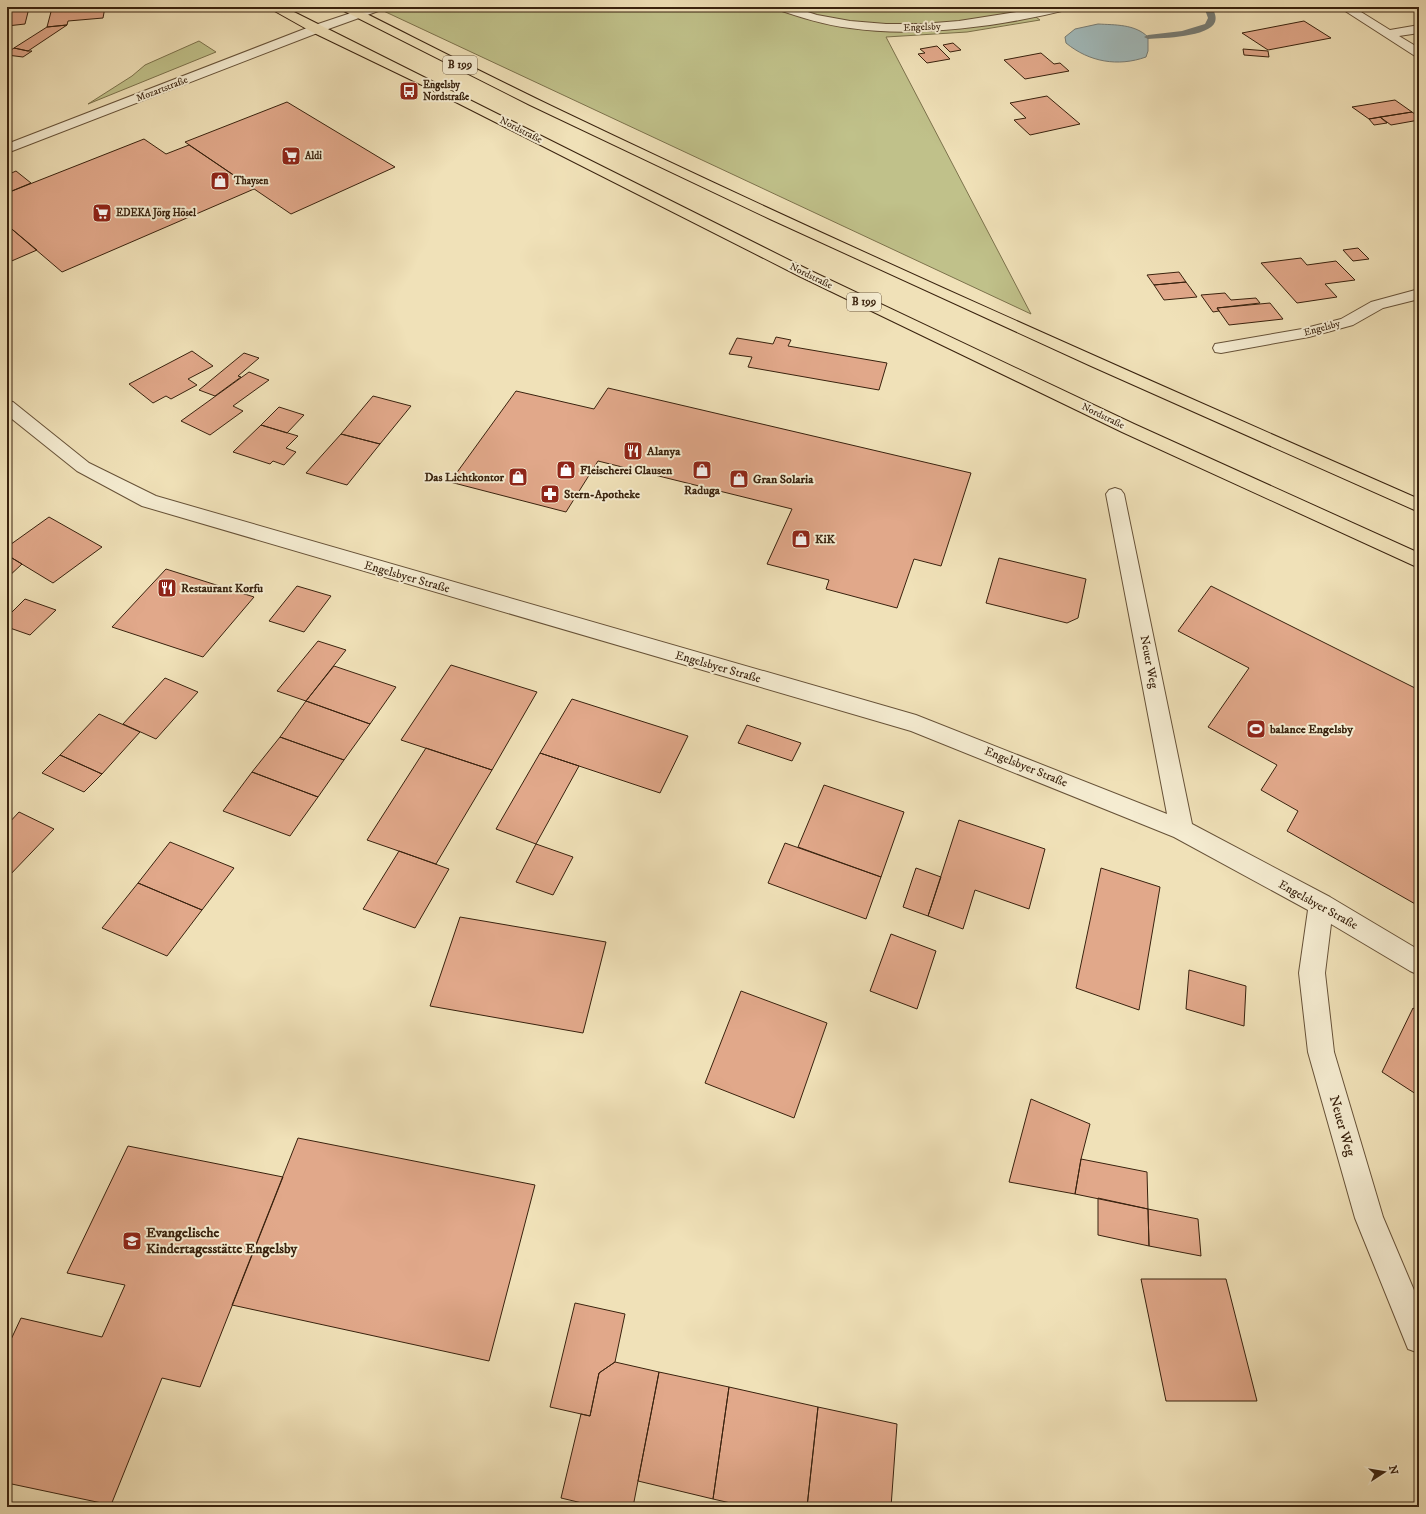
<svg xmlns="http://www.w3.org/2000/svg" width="1426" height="1514" font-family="'IM FELL DW Pica',serif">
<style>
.green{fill:#c0c18a;stroke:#7c724c}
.water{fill:#a1babb;stroke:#777d76}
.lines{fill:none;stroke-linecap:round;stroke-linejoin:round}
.stream{fill:#777d76;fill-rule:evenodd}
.building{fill:#e1a88a;stroke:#39220e}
.minor-casing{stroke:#675238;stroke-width:2}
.primary-casing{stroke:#39220e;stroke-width:2}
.minor{fill:#f5ecd1;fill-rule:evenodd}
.primary{fill:#f0e1b8;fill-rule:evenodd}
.labels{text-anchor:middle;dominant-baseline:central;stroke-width:4;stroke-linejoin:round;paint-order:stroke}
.far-street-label{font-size:10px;fill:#39220e;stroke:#f5ecd1}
.far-poi-label{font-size:10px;font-weight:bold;fill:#39220e;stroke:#f5ecd1;text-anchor:start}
.shield{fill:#f5ecd1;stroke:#715f48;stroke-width:1}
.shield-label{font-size:11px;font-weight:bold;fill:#39220e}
.poi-label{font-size:12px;font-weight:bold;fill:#39220e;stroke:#f5ecd1;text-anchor:start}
.street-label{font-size:12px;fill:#39220e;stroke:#f5ecd1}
.near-street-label{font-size:14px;fill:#39220e;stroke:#f5ecd1}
.near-poi-label{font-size:14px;font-weight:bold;fill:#39220e;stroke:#f5ecd1;text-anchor:start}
</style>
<rect width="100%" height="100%" fill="#f0e1b8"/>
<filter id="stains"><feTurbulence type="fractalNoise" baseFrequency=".005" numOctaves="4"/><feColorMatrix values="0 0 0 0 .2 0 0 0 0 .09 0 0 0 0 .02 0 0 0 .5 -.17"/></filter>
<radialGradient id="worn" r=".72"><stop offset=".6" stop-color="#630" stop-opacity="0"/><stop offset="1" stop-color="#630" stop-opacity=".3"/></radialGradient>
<path class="green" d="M375,7H1022L1040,20L967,32L886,37L1031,314Z
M199,41L216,52L88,104L132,76L145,65Z"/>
<path class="water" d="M1098,24C1115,25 1135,24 1148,37V51L1146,57C1118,67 1089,62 1066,43L1065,37L1075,29Z"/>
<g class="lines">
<path class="stream" d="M1204,7H1212C1214,11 1217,17 1215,22C1209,37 1163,38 1148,39L1144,37L1148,35L1182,31L1205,24L1208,18Z"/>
</g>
<path class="building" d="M62,7H105L103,18L68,21L67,25L47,27L52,8Z
M29,8L25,24L7,26V10Z
M1304,21L1331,38L1268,50L1242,33Z
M67,25L28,51L14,48L47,27Z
M953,43L961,50L950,52L943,45Z
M937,46L950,59L927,63L918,54L925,53L920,49Z
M14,48L28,51H32L23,57L7,55V53Z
M1243,49L1268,51L1269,57L1244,55Z
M1041,53L1054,64L1060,63L1069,71L1025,79L1004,60Z
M1047,96L1080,124L1030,135L1014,120L1026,118L1010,103Z
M1395,100L1412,112L1369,119L1352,107Z
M287,102L395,167L291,214L185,142Z
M1412,112L1419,117V120L1391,125L1380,117Z
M1380,117L1387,123L1374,125L1369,119Z
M144,139L166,154L189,145L254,189L62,272L7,225V193Z
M16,171L31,183L7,193V175Z
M7,225L37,250L7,263Z
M1358,248L1369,259L1353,261L1343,250Z
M1301,258L1307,265L1336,261L1355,280L1325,284L1337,297L1297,303L1261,263Z
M1179,272L1186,282L1154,285L1147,275Z
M1186,282L1197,297L1164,300L1154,285Z
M1225,293L1231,300L1256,298L1260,303L1217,308L1219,311L1213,312L1201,295Z
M1270,303L1283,319L1229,325L1217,308Z
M776,337L791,340L788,346L887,363L879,390L748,367L752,357L729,354L737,338L773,344Z
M192,351L213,366L188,379L197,385L171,399L166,396L153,403L129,384Z
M244,353L259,358L238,376L241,377L215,396L199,390Z
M249,372L269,380L233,406L243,411L210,435L181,421Z
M608,388L971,473L941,566L914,559L897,608L826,589L829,580L767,564L792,509L598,461L566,512L450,482L516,391L594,409Z
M373,396L411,406L380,444L341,434Z
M279,407L304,415L287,433L261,425Z
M261,425L298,436L286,448L296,452L284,465L273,461L270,464L233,452Z
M341,434L380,444L347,485L306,473Z
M49,517L102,547L53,583L7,555V547Z
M7,555L22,564L7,578Z
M999,558L1086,579L1078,618L1067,623L986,603Z
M166,569L254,597L203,657L112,627Z
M297,586L331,596L304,632L269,621Z
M1211,586L1419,690V901L1417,905L1287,831L1298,811L1261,790L1277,765L1208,727L1249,668L1178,631Z
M25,599L56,610L30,635L7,627V617Z
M318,641L346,650L306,701L277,691Z
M451,665L537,692L492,770L401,740Z
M334,666L396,687L370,724L306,701Z
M165,678L198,692L156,739L123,724Z
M572,699L688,736L660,793L540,753Z
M306,701L370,724L344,760L280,737Z
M99,714L140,732L102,774L60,755Z
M747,725L801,743L792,761L738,743Z
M280,737L344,760L318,797L252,772Z
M426,748L492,770L436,864L367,840Z
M540,753L579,766L536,844L496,829Z
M60,755L102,774L84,792L42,773Z
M252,772L318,797L290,836L223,811Z
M824,785L904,812L881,877L798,847Z
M19,812L54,829L7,878V825Z
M959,820L1045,849L1029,909L975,890L963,929L928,916Z
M170,842L234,868L202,910L138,883Z
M785,843L881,877L866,919L768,883Z
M536,844L573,857L553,895L516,882Z
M399,851L449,869L415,928L363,909Z
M916,868L941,877L928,916L903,907Z
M1101,868L1160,887L1139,1010L1076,988Z
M138,883L202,910L167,956L102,928Z
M460,917L606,942L583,1033L430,1006Z
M891,934L936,951L917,1009L870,991Z
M1189,970L1246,986L1244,1026L1186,1009Z
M741,991L827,1023L794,1118L705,1083Z
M1413,1008L1419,1012V1096L1382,1072Z
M1031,1099L1090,1124L1081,1159L1075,1194L1009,1182Z
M298,1138L535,1185L489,1361L232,1305Z
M128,1146L283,1177L200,1387L162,1378L111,1505L7,1483V1348L21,1318L102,1337L125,1285L67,1273Z
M1081,1159L1147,1172L1148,1209L1075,1194Z
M1098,1198L1148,1209L1149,1246L1098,1235Z
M1148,1209L1198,1219L1201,1256L1149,1246Z
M1141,1279H1226L1257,1401H1166Z
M575,1303L625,1314L615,1362L599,1373L590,1416L550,1407Z
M615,1362L659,1372L633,1507H599L561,1498L581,1414L590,1416L599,1373Z
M659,1372L729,1387L713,1499L638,1481Z
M729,1387L818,1407L807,1507H748L713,1499Z
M818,1407L897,1424L891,1507H807Z
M1209,1503L1274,1504L1275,1507H1210Z
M1274,1504L1366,1506L1367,1507H1275Z"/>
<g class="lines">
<g class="minor-casing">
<path id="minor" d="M369,7H386L384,9L320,32L7,153V144L312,26Z
M774,7H792L817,15L850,21L886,24H922L959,21L1048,7H1072L1070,9C1003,26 918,38 850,28C824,25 800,17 776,9Z
M1339,7H1353L1390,30L1419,25V33L1399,36L1419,48V57L1415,56Z
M1419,289V299L1383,308L1353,325L1309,337L1221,353L1215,352L1213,348L1215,344L1221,343L1302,329L1341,319L1371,302Z
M7,401L13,402L89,463L156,496L916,715L1167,814L1106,494L1109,490L1115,488L1121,490L1124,494L1192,824L1330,897L1419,950V975L1410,971L1331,924L1325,973L1334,1052L1383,1217L1419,1302V1353L1408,1349L1355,1218L1308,1052L1299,973L1308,910L1174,837L911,731L142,506L77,471L7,415Z"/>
</g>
<g class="primary-casing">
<path id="primary" d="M269,7H284L809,270L1134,424L1419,553V568L1122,432L799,276L424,86L312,32L271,9Z
M338,7H353C423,42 493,78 564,112C846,247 1132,373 1419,499V512L1091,366L770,219L530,105L340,9Z"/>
</g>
<use href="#minor" class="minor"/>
<use href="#primary" class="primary"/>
</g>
<defs>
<g id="bus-square" transform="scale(1)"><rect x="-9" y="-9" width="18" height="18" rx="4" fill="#8f2418" stroke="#f5ecd1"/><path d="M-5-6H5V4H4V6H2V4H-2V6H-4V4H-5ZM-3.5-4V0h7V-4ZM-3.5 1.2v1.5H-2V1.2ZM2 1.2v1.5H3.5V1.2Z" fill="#fff"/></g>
<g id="supermarket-square" transform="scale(1)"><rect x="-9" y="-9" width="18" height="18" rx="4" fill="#8f2418" stroke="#f5ecd1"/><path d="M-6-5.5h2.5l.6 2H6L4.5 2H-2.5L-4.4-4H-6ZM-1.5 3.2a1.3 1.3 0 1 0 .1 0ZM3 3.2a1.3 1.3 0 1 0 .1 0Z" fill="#fff"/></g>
<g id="shop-square" transform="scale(1)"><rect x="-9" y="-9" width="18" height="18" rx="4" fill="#8f2418" stroke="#f5ecd1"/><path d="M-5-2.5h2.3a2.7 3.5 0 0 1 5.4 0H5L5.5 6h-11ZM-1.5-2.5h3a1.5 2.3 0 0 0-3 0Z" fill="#fff"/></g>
<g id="restaurant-square" transform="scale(1)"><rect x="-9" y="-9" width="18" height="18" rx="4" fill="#8f2418" stroke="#f5ecd1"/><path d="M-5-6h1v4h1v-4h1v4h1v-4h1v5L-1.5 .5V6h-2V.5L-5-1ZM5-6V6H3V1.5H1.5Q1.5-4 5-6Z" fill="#fff"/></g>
<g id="pharmacy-square" transform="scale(1)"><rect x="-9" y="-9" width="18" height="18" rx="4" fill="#8f2418" stroke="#f5ecd1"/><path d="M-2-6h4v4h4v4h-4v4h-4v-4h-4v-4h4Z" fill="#fff"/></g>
<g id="stadium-square" transform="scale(1)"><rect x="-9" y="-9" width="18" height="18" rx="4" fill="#8f2418" stroke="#f5ecd1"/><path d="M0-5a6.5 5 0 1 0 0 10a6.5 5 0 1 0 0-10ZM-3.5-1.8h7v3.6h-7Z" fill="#fff"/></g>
<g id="school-square" transform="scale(1)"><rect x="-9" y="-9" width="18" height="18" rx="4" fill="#8f2418" stroke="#f5ecd1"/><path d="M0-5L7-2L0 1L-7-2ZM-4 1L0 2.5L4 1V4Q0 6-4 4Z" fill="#fff"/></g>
</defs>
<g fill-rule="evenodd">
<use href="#bus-square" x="409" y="91"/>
<use href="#supermarket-square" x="291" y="156"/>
<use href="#shop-square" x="220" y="181"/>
<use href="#supermarket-square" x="102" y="213"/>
<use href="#restaurant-square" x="633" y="451"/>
<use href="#shop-square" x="566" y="470"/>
<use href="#shop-square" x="702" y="470"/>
<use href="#shop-square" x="518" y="477"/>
<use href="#shop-square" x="739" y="479"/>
<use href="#pharmacy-square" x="550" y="494"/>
<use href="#shop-square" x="801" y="539"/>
<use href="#restaurant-square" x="167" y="588"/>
<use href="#stadium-square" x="1256" y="729"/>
<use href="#school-square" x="132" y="1241"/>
</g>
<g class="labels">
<g class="far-street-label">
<text transform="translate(922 27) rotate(-2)">Engelsby</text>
<text transform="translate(162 89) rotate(-21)">Mozartstraße</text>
<text transform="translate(521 130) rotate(27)">Nordstraße</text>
<text transform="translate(811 276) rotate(26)">Nordstraße</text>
<text transform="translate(1322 328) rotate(-15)">Engelsby</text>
<text transform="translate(1103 416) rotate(26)">Nordstraße</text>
</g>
<g class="far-poi-label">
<text x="423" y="85">Engelsby<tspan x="423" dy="12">Nordstraße</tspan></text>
<text x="305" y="156">Aldi</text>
<text x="234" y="181">Thaysen</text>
<text x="116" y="213">EDEKA Jörg Hösel</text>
</g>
<g class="shield">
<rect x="443" y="56" width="34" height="18" rx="3"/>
<rect x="847" y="293" width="34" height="18" rx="3"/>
</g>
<g class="shield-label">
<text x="460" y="65">B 199</text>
<text x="864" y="302">B 199</text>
</g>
<g class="poi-label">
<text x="647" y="451">Alanya</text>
<text x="580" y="470">Fleischerei Clausen</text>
<text x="504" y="477" text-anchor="end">Das Lichtkontor</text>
<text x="753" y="479">Gran Solaria</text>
<text x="702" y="490" text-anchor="middle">Raduga</text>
<text x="564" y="494">Stern-Apotheke</text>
<text x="815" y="539">KiK</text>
<text x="181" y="588">Restaurant Korfu</text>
<text x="1270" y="729">balance Engelsby</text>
</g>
<g class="street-label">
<text transform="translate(407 577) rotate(16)">Engelsbyer Straße</text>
<text transform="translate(1149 662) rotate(79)">Neuer Weg</text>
<text transform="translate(718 667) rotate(16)">Engelsbyer Straße</text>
<text transform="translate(1026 767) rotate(22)">Engelsbyer Straße</text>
<text transform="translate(1318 905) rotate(29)">Engelsbyer Straße</text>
</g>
<g class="near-street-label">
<text transform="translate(1342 1126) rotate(74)">Neuer Weg</text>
</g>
<g class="near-poi-label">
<text x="146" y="1233">Evangelische<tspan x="146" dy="16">Kindertagesstätte Engelsby</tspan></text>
</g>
</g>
<rect width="1426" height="1514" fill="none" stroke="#f0e1b8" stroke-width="24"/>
<rect x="8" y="8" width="1410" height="1498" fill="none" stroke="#39220e" stroke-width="2"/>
<rect x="12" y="12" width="1402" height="1490" fill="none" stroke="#39220e"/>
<g transform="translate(1384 1472) rotate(78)" stroke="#f5ecd1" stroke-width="3" paint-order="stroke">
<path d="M0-3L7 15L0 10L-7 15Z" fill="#39220e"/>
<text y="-6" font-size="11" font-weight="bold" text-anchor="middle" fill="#39220e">N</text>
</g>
<rect width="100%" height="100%" filter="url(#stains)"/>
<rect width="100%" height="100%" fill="url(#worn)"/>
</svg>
